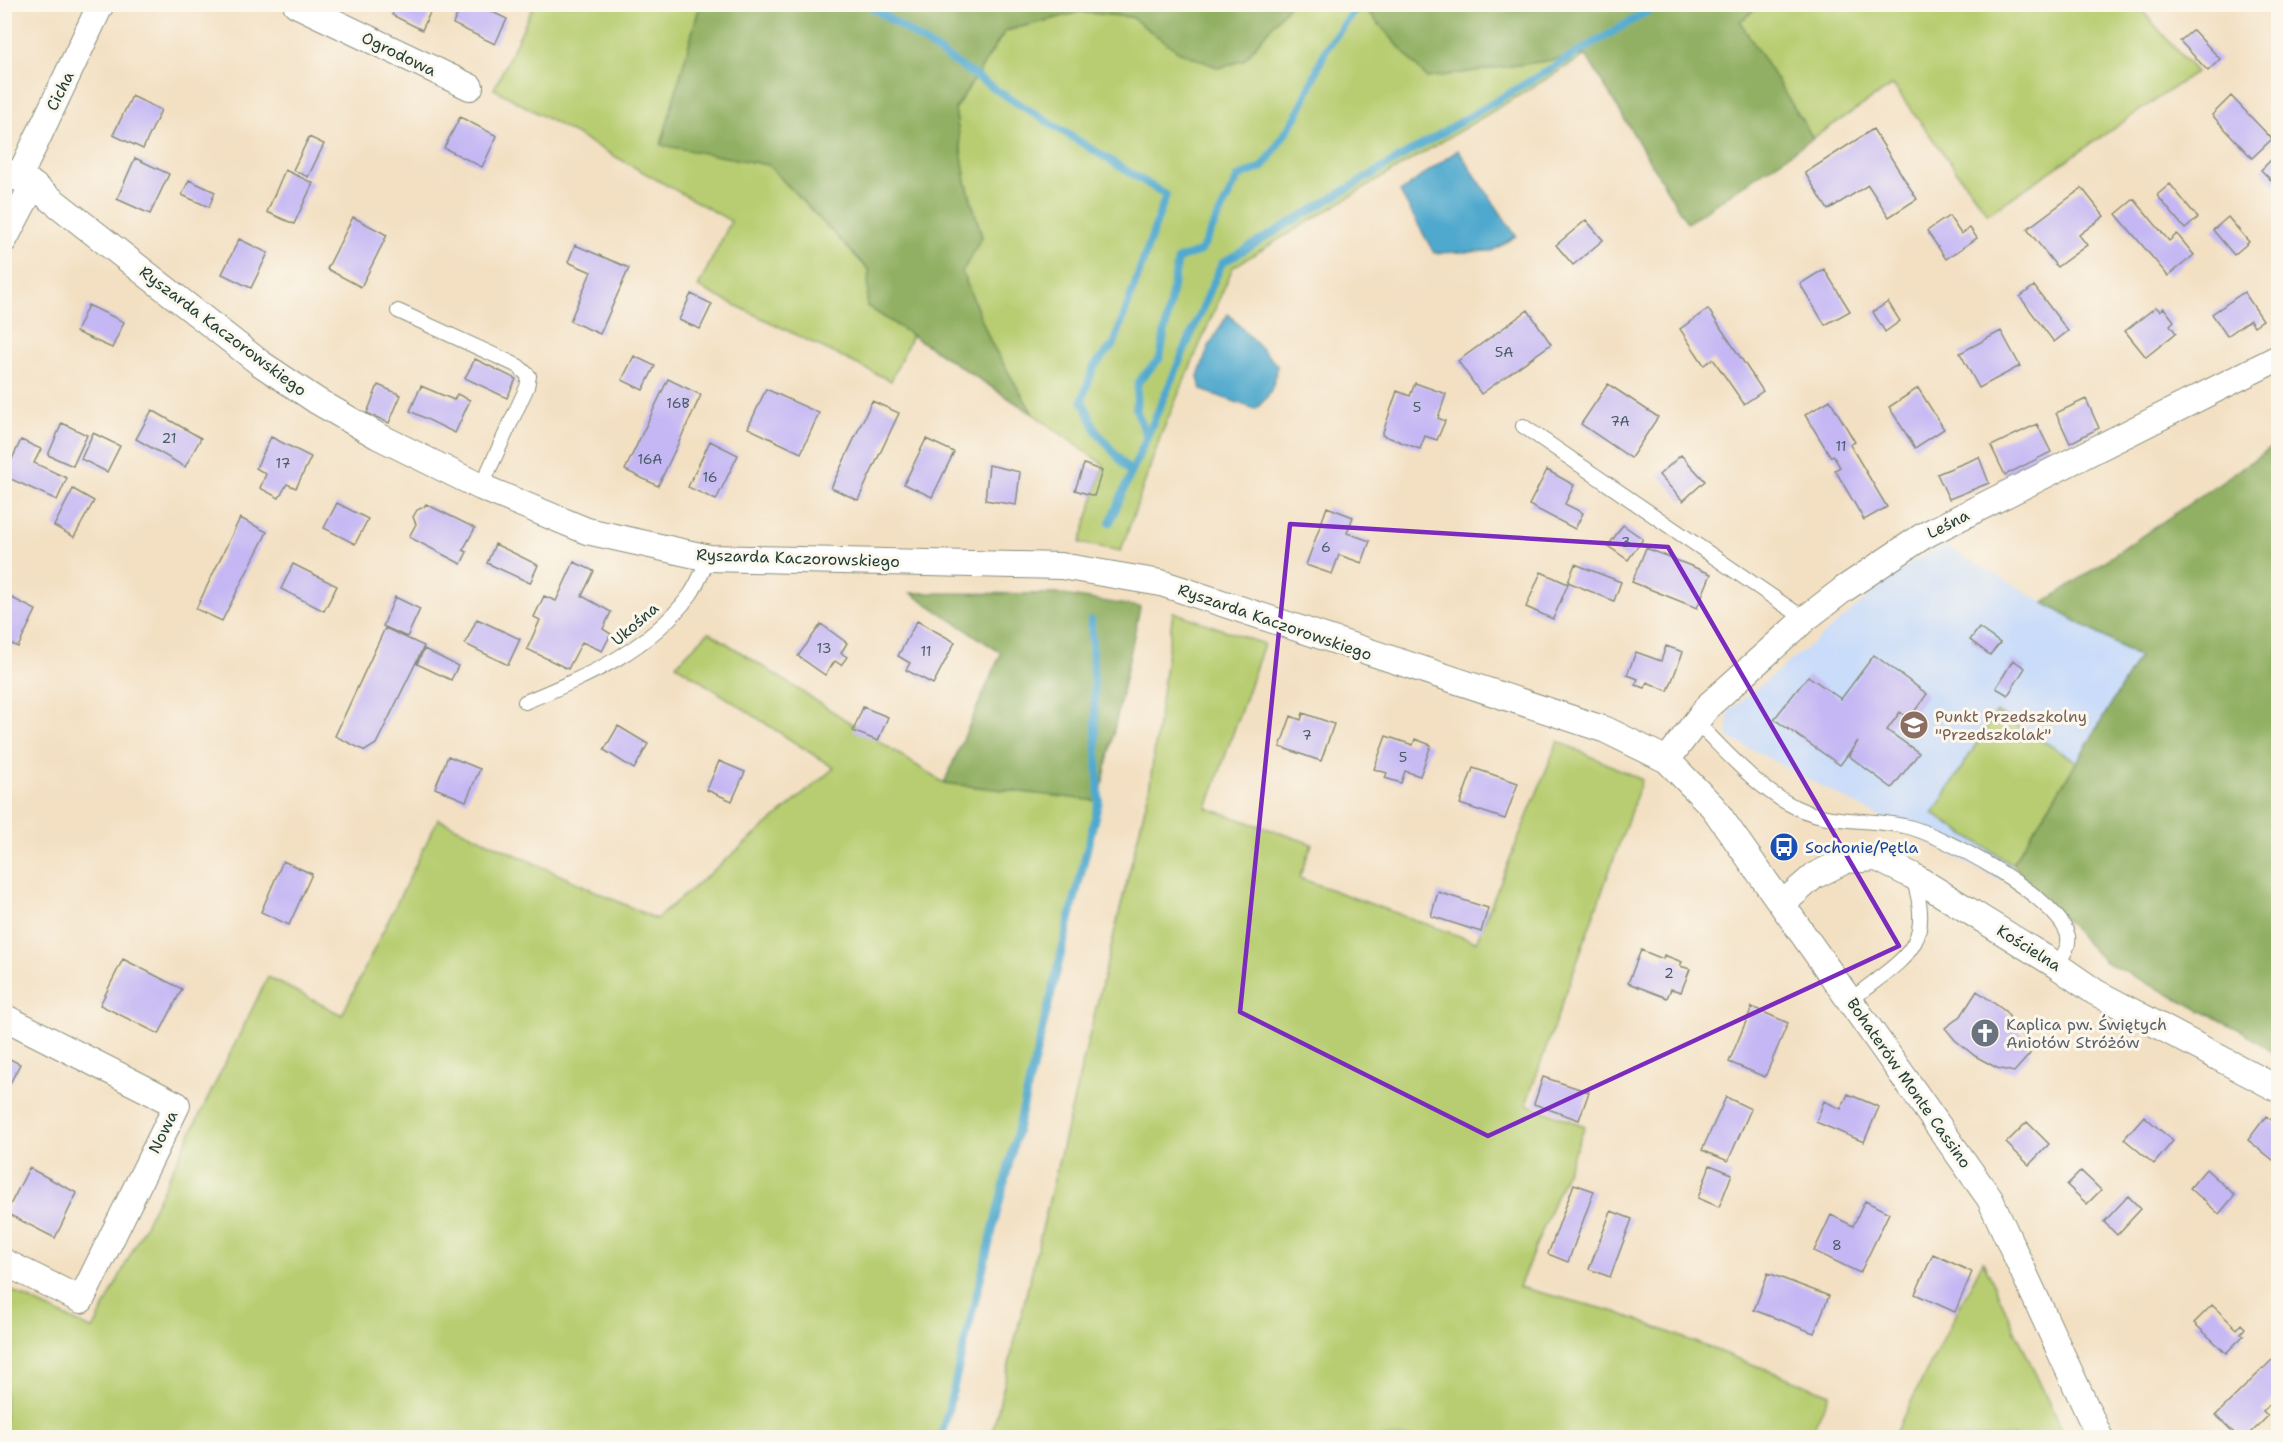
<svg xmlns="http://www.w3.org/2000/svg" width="2283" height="1442" font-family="'Shantell Sans',sans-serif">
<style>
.built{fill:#c9dcf9}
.green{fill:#b8cd71;stroke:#6c8552;stroke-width:1.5}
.forest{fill:#92b063;stroke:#58764c;stroke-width:1.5}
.water{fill:#50a9ce;stroke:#387381;stroke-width:1.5}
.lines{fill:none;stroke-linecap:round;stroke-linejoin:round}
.stream{stroke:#50a9ce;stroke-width:8}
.building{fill:#c4b7f4}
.lane-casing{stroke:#898e7c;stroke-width:16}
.street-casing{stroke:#898e7c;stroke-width:28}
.lane{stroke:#fff;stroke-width:14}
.street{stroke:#fff;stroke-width:26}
.marked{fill:none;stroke:#7b2cbf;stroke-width:4.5;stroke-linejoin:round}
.labels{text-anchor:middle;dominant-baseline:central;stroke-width:6;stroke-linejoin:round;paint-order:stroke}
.number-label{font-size:14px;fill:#485c64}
.street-label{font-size:16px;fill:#1f3d34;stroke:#fbf7ec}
.education-label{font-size:16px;fill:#785e54;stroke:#fbf7ec;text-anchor:start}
.transit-label{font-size:16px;fill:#164399;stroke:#fbf7ec;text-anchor:start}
.worship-label{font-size:16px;fill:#5b616d;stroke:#fbf7ec;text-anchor:start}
</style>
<rect width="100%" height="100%" fill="#fbf7ec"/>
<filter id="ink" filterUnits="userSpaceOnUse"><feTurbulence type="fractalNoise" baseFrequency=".0167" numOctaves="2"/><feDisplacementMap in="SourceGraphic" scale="12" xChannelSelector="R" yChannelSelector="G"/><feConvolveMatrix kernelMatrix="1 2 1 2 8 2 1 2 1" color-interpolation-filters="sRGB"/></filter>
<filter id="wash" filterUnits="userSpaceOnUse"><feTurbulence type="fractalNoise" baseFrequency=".008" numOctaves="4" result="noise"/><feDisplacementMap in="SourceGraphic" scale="24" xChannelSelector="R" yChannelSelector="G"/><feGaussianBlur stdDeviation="1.35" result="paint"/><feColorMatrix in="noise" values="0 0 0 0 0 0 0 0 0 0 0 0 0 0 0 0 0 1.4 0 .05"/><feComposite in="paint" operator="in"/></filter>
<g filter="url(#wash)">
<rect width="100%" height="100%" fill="#f3e0c3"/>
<path class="built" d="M1944,545L2139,657L2077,762L2001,881L1728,737V712L1912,562Z"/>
<path class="green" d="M1289,4L1362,5L1427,78L1586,55L1233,267L1161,435L1121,551L1080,543L1104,465L1033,414L991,343L962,272L982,237L966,182L955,109L1005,31L1080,12L1131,17L1178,51L1244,60Z
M1760,4L2137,5L2196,72L1988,214L1893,85L1813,138L1740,22Z
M534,5H700L661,145L768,165L869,270L867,306L912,335L891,381L698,287L731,221L494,89Z
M1173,612L1264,644L1207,808L1312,844L1299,878L1476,942L1558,741L1642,780L1526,1104L1585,1126L1519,1287L1616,1312L1830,1394L1809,1437L991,1438L1149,791Z
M709,632L944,783L1099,801L941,1437H5L4,1287L93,1330L268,977L342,1015L438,819L656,919L834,768L676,665Z
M1996,712L2077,762L2012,864L1933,814Z
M1983,1261L2063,1433L2061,1437H1893Z"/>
<path class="forest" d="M700,5V4L1289,5L1244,60L1219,68L1178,51L1131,17L1080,12L1005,31L955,109L966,182L982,237L962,272L991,343L1033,414L867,306L869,270L768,165L661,145Z
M1362,5H1760L1740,22L1813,138L1687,223L1586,55L1427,78Z
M2278,443V1056L2244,1032L2105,962L2012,864L2077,762L2139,657L2044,603Z
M911,593L1057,594L1140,607L1099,801L944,783L1001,653Z"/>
<path class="water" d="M1458,150L1516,236L1492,251L1434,253L1400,192Z
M1228,314L1277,365C1276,383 1270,398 1255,409L1201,390L1198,376L1209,346Z"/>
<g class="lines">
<path class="stream" d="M867,4L1001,93L1166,195L1114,344L1094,366L1082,400L1097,432L1131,473
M1147,437L1136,409L1138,382L1160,358L1178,259L1201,251L1238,177L1263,167L1298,114L1326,49L1359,4
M1110,522L1222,263L1660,4
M941,1438L1099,801L1091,620"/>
</g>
<g id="blocks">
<path class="building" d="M397,4H434L422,30L392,15Z
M462,4H476L507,19L495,44L453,24Z
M2193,30L2220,59L2208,71L2180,41Z
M132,96L161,110L143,149L113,135Z
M2231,96L2272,139L2252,158L2212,115Z
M460,117L497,136L482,167L444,148Z
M1873,129L1917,199L1889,217L1868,185L1828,210L1805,173Z
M309,137L324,144L308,177L293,170Z
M2275,156L2278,160V187L2261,170Z
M135,158L169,174L150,214L117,199Z
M285,170L313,183L294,224L267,212Z
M189,180L215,192L209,207L182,195Z
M2170,184L2198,218L2185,229L2157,195Z
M2082,188L2104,216L2079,235L2087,245L2057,267L2027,229Z
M2134,199L2169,241L2177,234L2194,255L2168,276L2116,214Z
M1949,216L1961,234L1970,228L1977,238L1946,259L1927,231Z
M353,217L387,235L361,287L327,269Z
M2228,217L2249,242L2234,255L2213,230Z
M1586,220L1603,240L1573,265L1556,245Z
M239,239L268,253L251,288L222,274Z
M575,245L629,268L600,334L570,321L591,272L568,262Z
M1824,269L1850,311L1825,325L1800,284Z
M2034,286L2068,331L2054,342L2020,297Z
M2244,292L2263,320L2254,326L2250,320L2227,336L2212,314Z
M691,294L712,304L700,329L679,320Z
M1888,302L1900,321L1885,332L1873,312Z
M88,305L124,322L112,348L76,332Z
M2156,307L2160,311L2164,308L2174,321L2170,325L2176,333L2146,357L2125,331Z
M1708,309L1763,391L1744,404L1713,359L1704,365L1680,329Z
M1528,310L1551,344L1481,394L1458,361Z
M2001,331L2020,366L1979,388L1960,353Z
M634,356L655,366L643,390L622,380Z
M475,359L516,379L507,398L465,378Z
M668,379L701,395L658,486L625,470Z
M1415,383L1446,394L1438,418L1445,421L1437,440L1425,436L1420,449L1382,435L1397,391L1410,396Z
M1608,384L1658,417L1631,458L1581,424Z
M378,385L401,395L389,423L367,413Z
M421,386L454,400L457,394L470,400L455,433L410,411Z
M1918,388L1944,429L1915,448L1889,407Z
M766,389L819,413L801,453L748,428Z
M2086,399L2099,428L2070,443L2056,413Z
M1830,400L1855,442L1850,445L1887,507L1864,520L1835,470L1840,467L1833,455L1831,457L1805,415Z
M872,401L899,413L858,500L831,488Z
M152,410L201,438L185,467L136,439Z
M62,423L87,435L73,466L48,455Z
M2037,424L2051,452L2005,475L1991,446Z
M93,433L120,446L107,472L81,459Z
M271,437L311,457L296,488L287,484L279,498L260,488L266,474L256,468Z
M926,439L954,452L932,497L904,484Z
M21,440L41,449L34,463L67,478L57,500L4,476Z
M710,441L738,455L716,500L688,487Z
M1681,455L1705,481L1683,501L1659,475Z
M1979,457L1989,483L1949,499L1937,474Z
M1084,464L1102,471L1094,496L1075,490Z
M989,465L1020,472L1016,505L985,500Z
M1547,470L1574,485L1565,504L1583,513L1575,529L1529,505Z
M73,489L94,501L74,537L54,526Z
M337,503L368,519L355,544L324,528Z
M426,504L475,528L463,550L467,552L461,564L409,537L416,524L413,517L417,510L424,507Z
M1327,507L1353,517L1347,533L1370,541L1362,563L1339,555L1332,574L1306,565Z
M240,518L267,532L222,621L196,609Z
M1623,525L1643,539L1628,560L1608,546Z
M495,544L538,565L530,583L487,563Z
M1646,548L1711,574L1697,608L1632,582Z
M574,562L594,571L582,596L611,612L603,629L611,634L602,651L582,642L568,669L527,649L540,620L534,617L544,596L556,601Z
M293,564L337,586L324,611L281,589Z
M1575,564L1621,582L1614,601L1568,582Z
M1541,572L1568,584L1553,619L1526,607Z
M4,594L36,610L18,647L4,641Z
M395,597L420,609L407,637L383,626Z
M477,619L520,639L508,665L465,644Z
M917,621L955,642L933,684L906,670L910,663L898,656Z
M821,624L847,643L841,653L847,657L841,665L835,661L825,675L798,656Z
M385,628L424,646L376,744L365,751L335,736Z
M1979,628L2000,643L1990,655L1970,640Z
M1666,646L1683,652L1668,691L1647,682L1645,688L1635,685L1638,679L1627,675L1636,652L1661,661Z
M424,649L458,666L451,680L417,664Z
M1874,655L1927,694L1909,719L1900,712L1887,730L1919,753L1892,788L1849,756L1858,741L1840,765L1774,719L1808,676L1841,699Z
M2013,660L2025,668L2008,695L1996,688Z
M863,707L888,717L878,741L853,731Z
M1303,713L1334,724L1321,761L1280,747L1291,716L1301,720Z
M618,726L648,744L634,769L604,750Z
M1386,736L1413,745L1415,739L1431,745L1420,776L1405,771L1401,783L1385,778L1387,773L1374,769Z
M448,756L480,769L466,801L435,788Z
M719,761L745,772L732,801L707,790Z
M1473,768L1518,783L1505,819L1460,804Z
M283,861L312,874L289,925L261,912Z
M1438,892L1488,908L1481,932L1431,916Z
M1641,950L1663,959L1664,955L1682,962L1680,966L1690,969L1681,992L1671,989L1667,998L1628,983Z
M123,959L182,989L159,1034L100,1005Z
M1977,991L2005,1011L2024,1037L2030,1054L2014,1072L1997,1068L1975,1056L1955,1040L1945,1028L1961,1016Z
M1752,1007L1788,1023L1765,1077L1729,1062Z
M4,1056L20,1064L4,1095Z
M1543,1077L1589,1092L1579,1120L1534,1104Z
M1848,1094L1879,1107L1864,1142L1816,1122L1824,1101L1841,1109Z
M1726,1097L1751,1109L1728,1161L1702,1150Z
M2144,1116L2173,1141L2154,1164L2124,1139Z
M2266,1116L2278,1125V1164L2248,1140Z
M2027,1122L2049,1144L2029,1165L2006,1143Z
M1710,1165L1732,1174L1719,1207L1698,1198Z
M29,1168L77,1193L55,1238L6,1213Z
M2206,1169L2235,1195L2219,1214L2190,1188Z
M2081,1171L2101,1190L2087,1204L2067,1185Z
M1574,1184L1594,1191L1568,1262L1548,1254Z
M2128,1196L2141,1209L2117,1235L2104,1222Z
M1865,1201L1889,1213L1860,1273L1814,1251L1831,1215L1853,1226Z
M1611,1211L1632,1219L1610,1277L1589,1269Z
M1933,1254L1972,1272L1955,1312L1915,1294Z
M1768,1273L1829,1296L1814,1333L1754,1310Z
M2212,1305L2237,1329L2241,1324L2245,1328L2241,1333L2244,1335L2226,1353L2194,1323Z
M2278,1354V1395L2263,1411L2268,1416L2246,1438H2239L2216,1415Z"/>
</g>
</g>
<g filter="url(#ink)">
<use href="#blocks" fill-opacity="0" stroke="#898e7c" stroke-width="1.5"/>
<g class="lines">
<g class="lane-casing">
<path id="lane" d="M398,311L518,366L529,376L527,387L481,487
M1523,426L1805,619
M525,702C587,676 648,651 690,595C698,584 703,569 709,558
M1696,722C1726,751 1758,790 1797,808C1832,824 1868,818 1904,826C1941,833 2059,898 2068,936C2070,948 2062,956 2056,965
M1851,1000C1899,960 1937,950 1913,878"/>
</g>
<g class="street-casing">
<path id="street" d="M296,4L470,87
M4,171L33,185L260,363L317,401L378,436L481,487L587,531L709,558L1061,566L1161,583L1606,730L1667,760L1713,807L1990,1199L2100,1438
M19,177L101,4
M4,240L33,185
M1667,760L1708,706L1805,619L1844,589L1923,536L2278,358
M1782,904L1814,876L1846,860L1877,858L1913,876L2056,965L2095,992L2278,1089
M4,1017L177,1105L81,1300L4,1262"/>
</g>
<use href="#lane" class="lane"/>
<use href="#street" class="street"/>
</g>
</g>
<path class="marked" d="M1290,524L1668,547L1899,946L1488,1136L1240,1012Z"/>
<defs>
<g id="school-disc" transform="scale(1.5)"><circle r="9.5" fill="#8d6e63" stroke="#fbf7ec"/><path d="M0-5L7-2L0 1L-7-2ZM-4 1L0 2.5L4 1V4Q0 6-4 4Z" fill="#fff"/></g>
<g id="bus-disc" transform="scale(1.5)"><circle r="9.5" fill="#1a4fb4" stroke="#fbf7ec"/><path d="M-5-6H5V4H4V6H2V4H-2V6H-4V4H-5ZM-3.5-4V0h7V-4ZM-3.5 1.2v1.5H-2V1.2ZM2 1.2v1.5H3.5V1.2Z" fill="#fff"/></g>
<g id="church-disc" transform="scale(1.5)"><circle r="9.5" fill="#6b7280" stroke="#fbf7ec"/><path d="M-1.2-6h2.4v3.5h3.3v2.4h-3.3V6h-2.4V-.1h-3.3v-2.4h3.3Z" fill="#fff"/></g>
</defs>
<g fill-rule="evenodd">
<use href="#school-disc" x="1914" y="725"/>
<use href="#bus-disc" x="1784" y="847"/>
<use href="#church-disc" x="1985" y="1033"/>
</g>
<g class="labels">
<g class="number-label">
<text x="1504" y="352">5A</text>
<text x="678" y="403">16B</text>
<text x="1417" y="407">5</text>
<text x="1620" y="421">7A</text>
<text x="169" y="438">21</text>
<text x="1841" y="446">11</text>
<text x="650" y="459">16A</text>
<text x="283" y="463">17</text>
<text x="710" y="477">16</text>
<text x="1626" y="542">3</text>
<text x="1326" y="547">6</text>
<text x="824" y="648">13</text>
<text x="926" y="651">11</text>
<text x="1307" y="735">7</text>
<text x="1403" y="757">5</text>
<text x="1669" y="973">2</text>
<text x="1837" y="1245">8</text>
</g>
<g class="street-label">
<text transform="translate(399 54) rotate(26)">Ogrodowa</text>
<text transform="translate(60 91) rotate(-64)">Cicha</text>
<text transform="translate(223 331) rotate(37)">Ryszarda Kaczorowskiego</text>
<text transform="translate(1948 524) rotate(-27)">Leśna</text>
<text transform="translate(798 558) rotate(2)">Ryszarda Kaczorowskiego</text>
<text transform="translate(1275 622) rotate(19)">Ryszarda Kaczorowskiego</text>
<text transform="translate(635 624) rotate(-41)">Ukośna</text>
<text transform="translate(2029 948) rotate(32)">Kościelna</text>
<text transform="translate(1909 1083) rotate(55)">Bohaterów Monte Cassino</text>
<text transform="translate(163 1132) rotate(-64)">Nowa</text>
</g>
<g class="education-label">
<text x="1935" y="716">Punkt Przedszkolny<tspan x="1935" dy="18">"Przedszkolak"</tspan></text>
</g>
<g class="transit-label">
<text x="1805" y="847">Sochonie/Pętla</text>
</g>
<g class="worship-label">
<text x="2006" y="1024">Kaplica pw. Świętych<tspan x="2006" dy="18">Aniołów Stróżów</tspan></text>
</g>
</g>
<rect width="2283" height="1442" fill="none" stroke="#fbf7ec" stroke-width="24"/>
</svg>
